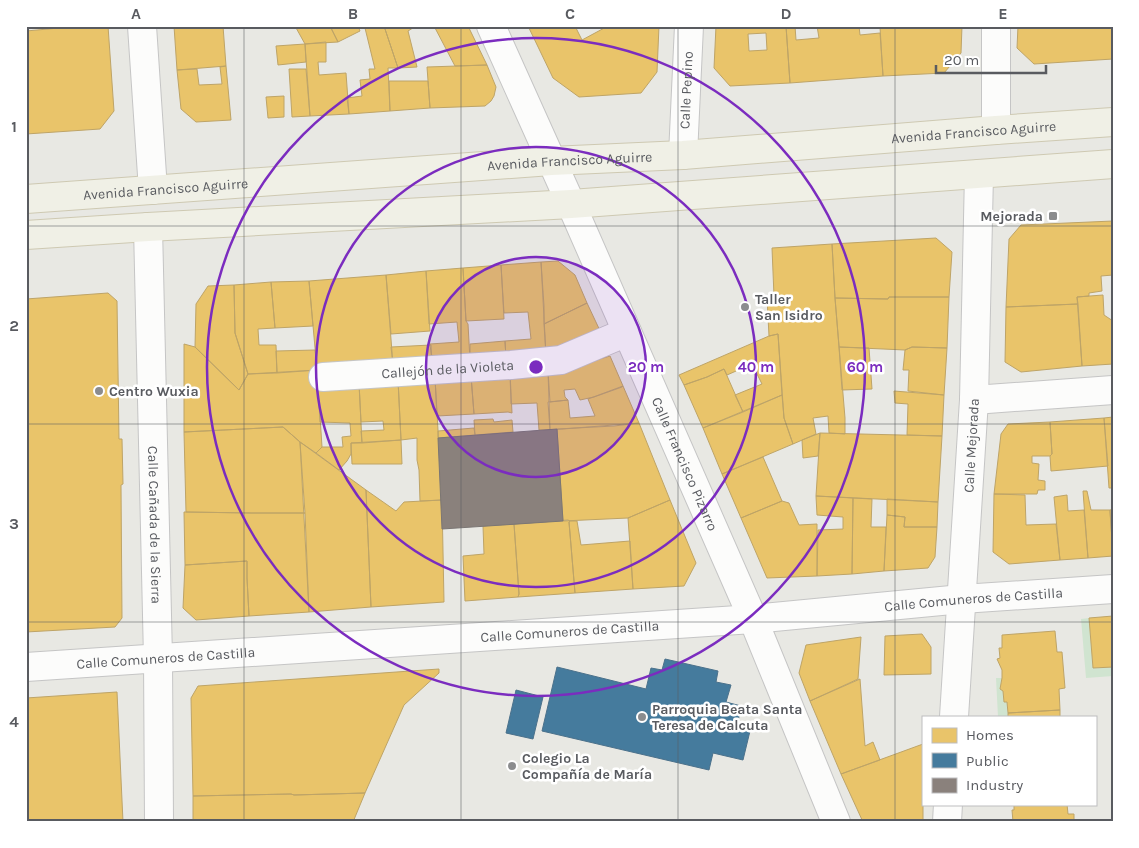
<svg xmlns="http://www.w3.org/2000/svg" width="1139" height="848" font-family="Karla,sans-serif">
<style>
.green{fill:#d0e4d0}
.homes{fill:#e9c46a;stroke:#bea467;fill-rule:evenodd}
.public{fill:#457b9d;stroke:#4b718b}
.industry{fill:#8a817c;stroke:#7b7674}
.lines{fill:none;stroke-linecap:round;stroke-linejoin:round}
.minor-casing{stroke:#c5c5c5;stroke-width:30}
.major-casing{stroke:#cec9b2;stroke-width:30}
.minor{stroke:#fcfcfb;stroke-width:28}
.major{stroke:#f0f0e6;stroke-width:28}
.grid{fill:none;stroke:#595b60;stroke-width:1;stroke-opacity:0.55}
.ring{fill:none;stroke:#7b2cbf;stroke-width:2.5}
.poi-dot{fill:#8b8c8e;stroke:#fff;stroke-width:2}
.labels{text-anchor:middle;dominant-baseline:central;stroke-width:5;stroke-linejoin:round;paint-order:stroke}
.street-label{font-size:14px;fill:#595b60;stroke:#fff}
.poi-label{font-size:14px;font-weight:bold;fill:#595b60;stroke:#fff;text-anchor:start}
.centre{fill:#7b2cbf;stroke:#fff;stroke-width:2.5}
.ring-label{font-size:15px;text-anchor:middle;font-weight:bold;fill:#7b2cbf;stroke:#fff;stroke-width:5;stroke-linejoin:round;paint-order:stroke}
.neatline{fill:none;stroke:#595b60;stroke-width:2}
.grid-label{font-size:16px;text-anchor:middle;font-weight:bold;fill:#595b60}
</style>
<rect width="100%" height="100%" fill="#e8e8e3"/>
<path class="green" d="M1089,618L1093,668L1113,667V676L1086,678L1081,619Z
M996,678H1002L1000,689L1003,691L1004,701L1007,702L1008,717H998Z"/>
<path class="homes" d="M81,26H108L114,111L100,129L26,134V52H28L26,31Z
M174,26H223L226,66L177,70Z
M295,26H330L338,42L305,44Z
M330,26H358L360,31L338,42Z
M369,26H384L398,68H388L390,111L349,114L347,98L362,96L360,80L370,79L369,69H375L365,28Z
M384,26H416L408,31L417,67L398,68Z
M434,26H468L487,65L455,66Z
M528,26H575L582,40L608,26H659L657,72L641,93L579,97L553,78Z
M716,26H786L790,83L730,86L714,68ZM766,33L767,50L749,51L748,34Z
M786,26H795L796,40L819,38L817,26H859L860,35L880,33L883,76L790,83Z
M895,26H962L961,53L944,73L883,76L880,27Z
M1018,26H1113V59L1034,64L1017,48Z
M326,42V62H318L319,75L346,73L349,114L310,116L305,44Z
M305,44L306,62L278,65L276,46Z
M487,65L496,87L494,96L491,101L485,106L430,108L427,67Z
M226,66L231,120L196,122L181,109L177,70L197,69L199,85L222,84L220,67Z
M289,69H306L310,116L292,117Z
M389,81H428L430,108L390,111Z
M284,96V117L268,118L266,97Z
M1113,221V275L1101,276L1102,291L1089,293V296L1077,297L1078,304L1006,307L1009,239L1021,225Z
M936,238L952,252L949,297H889L888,299L835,298L832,244Z
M832,244L835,298L845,418V434L829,433L828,416L813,418L816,434L793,444L784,418L778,334L769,336L767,297L774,296L772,248Z
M558,261L575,275L587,303L544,324V306L541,262Z
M541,262L546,355L506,358L505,341L531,339L528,312L504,313L501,265Z
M501,265L504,319L466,321L463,268Z
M463,268L466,321L468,324L470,360L432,362L430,344L459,342L457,322L429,324L426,271Z
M426,271L430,331L391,334L386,275Z
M386,275L393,365L317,370L309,281Z
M309,281L313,326L275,328L271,282Z
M271,282L275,328L258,329L259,345H276L277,373L248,374L235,333L234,285Z
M234,285L235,333L248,374L239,390L195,347L196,304L208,286Z
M108,293L117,301L119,439H122L123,484L121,485L122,618L115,627L26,632V299Z
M1103,295L1104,315L1113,321V364L1082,366L1077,297Z
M889,297H949L947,348L912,347L905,350L839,347L835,298L888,299Z
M587,303L602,335L546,355L544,324Z
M1078,304L1082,366L1021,372L1005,362L1006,307Z
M778,334L782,395L743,412L735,395L762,384L752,364L727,375L724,369L707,377L684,385L679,375L769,336Z
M505,341L506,358L470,360V344Z
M184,344L195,347L239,390L248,374L317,370L322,447L316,453L300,442L283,427L184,432Z
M431,345L432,362L393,365L391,347Z
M839,347L869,348L872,389L842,390Z
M912,347L947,348L944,395L908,391L909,370H903L905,350Z
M315,350L317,370L277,373L276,351Z
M610,356L623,386L622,387L594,397L580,400L575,389L564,390L565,397L568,400L550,402L548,371L586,363Z
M724,369L743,412L703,428L684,385L707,377Z
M548,371L550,430H539L537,403L511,404L510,373Z
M510,373L512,413L508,412L474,414L471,376Z
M471,376L474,414L437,416L435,378Z
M435,378L442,500L420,501L419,470L417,460V438L401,440L398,380Z
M398,380L401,440L362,443L361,431L384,430L383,421L361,422L359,383Z
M359,383L362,443H351V454L347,461L339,470L316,453L322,447H343L342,437L351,436L350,423L320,422L318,385Z
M623,386L639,423L550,430L548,402L568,400L570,418L595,416L588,399Z
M894,391L944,395L942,436L907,435L908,404L895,403Z
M782,395L784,418L793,444L722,474L703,428Z
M1113,417V488H1109L1104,418Z
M1104,418L1108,466L1051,471L1050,456L1052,454L1050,422Z
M493,419L494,422L512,420L513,432L475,435L474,420Z
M1050,422L1052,454L1050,456H1032V463L1039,464L1038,480L1045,481V490H1038L1037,494H994L1001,434L1008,424Z
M639,423L670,500L628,518L563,521L557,429L614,426Z
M283,427L300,442L305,513H251L186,512L184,432Z
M474,428L475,435L438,438V431Z
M820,433L942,436L938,502L816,496Z
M820,433L818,456L803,458L802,440Z
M401,440L402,464H352L351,443Z
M300,442L366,490L371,607L309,612Z
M763,457L782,501L741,518L722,474Z
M366,490L396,511L404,502L442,500L444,602L371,607Z
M1083,491H1087L1091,510H1110L1113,556L1088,558Z
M994,494L1025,495L1026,525L1056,524L1060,560L1009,564L993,552Z
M1067,495L1068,511L1084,510L1088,558L1060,560L1054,497Z
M816,496L853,498L852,574L817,576L818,530L843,529V517L817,515Z
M853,498L872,499L871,527H886L884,571L852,574Z
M887,499L938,502L937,527H904L905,517L887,515Z
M670,500L696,563L684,586L633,589L628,518Z
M782,501L789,503L799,525L817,524V576L767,578L741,518Z
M1113,509V553L1110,512V510Z
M184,512L251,513H305L309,612L249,616L247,578V561L185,565Z
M887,515L905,517L904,527H937L935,557L928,568L884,571Z
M568,520L570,521L569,522L575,593L518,597L519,594L514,524Z
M570,521H577L581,545L630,541L633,589L575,593L569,522Z
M514,524L519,594L518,597L465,601L463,556L484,554L483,526Z
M247,561V578L249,616L196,620L183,608L185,565Z
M1113,616V667L1093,668L1089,618Z
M1055,631L1057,652H1062L1065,688L1059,689L1060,710L1008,713L1007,702H1004L1003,691L1000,689L1002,678V670L997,659L1000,658L999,648H1002V635Z
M922,634L931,647V674L884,675L885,636Z
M861,637L858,679L810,701L799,673L806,645Z
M439,669V673L404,705L365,793L294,795L291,794L193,796L191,698L198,686Z
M860,679L865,746L873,742L880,760L841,774L810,701Z
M117,692L123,822H26V698Z
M1060,710V717H1008V713Z
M923,744V822H863L841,774Z
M365,793L353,822H193V796L291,794L294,795Z
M1014,804H1067L1068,814H1074V822H1013L1012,810H1014Z"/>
<path class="public" d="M665,659L718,671L716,682L731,685L726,702L741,706L737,727L750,731L743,760L713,753L709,770L542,731L557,667L646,689L651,668L662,670Z
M516,690L543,697L533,739L506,733Z"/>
<path class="industry" d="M557,429L563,521L442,529L438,438Z"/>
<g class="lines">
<g class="minor-casing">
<g id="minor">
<path d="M142,26L153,190"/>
<path id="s1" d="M491,26L571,204L753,619L836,822"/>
<path d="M996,130V26"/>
<path id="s2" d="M683,155L689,26"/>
<path id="s3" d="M148,227L158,658L159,822"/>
<path id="s4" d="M323,377L511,365L561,360L627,332"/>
<path d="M974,400L1113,390"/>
<path id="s5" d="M26,667L753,619L962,599L1113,589"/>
<path id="s6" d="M954,717L974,400L979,174"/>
<path d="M947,822L948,804"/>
</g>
</g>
<g class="major-casing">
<g id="major">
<path id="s7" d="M26,199L551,161L683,155L996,130L1113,122"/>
<path d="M26,235L148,227L571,204L1113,164"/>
</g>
</g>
<use href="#minor" class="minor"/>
<use href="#major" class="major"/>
</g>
<path class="grid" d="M244,26V822M461,26V822M678,26V822M895,26V822M26,226H1113M26,424H1113M26,622H1113"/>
<circle cx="536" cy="367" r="110" fill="#7b2cbf" fill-opacity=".12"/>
<g class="ring">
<circle cx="536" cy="367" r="110"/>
<circle cx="536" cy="367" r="220"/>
<circle cx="536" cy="367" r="329"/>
</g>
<g class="poi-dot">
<rect x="1048" y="211" width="10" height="10" rx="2.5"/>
<circle cx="745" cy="307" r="5"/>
<circle cx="99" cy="391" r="5"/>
<circle cx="642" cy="717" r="5"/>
<circle cx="512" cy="766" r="5"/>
</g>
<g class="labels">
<g class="street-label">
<text stroke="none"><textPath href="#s2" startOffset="65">Calle Pepino</textPath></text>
<text stroke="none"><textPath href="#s7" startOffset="950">Avenida Francisco Aguirre</textPath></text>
<text stroke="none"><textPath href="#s7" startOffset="545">Avenida Francisco Aguirre</textPath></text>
<text stroke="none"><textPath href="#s7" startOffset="140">Avenida Francisco Aguirre</textPath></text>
<text stroke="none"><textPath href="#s4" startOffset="125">Callejón de la Violeta</textPath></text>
<text stroke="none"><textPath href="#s6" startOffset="272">Calle Mejorada</textPath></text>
<text stroke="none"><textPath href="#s1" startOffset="479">Calle Francisco Pizarro</textPath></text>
<text stroke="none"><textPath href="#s3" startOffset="298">Calle Cañada de la Sierra</textPath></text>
<text stroke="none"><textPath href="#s5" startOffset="950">Calle Comuneros de Castilla</textPath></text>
<text stroke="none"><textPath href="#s5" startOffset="545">Calle Comuneros de Castilla</textPath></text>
<text stroke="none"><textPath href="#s5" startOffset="140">Calle Comuneros de Castilla</textPath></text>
</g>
<g class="poi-label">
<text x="1043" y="216" text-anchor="end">Mejorada</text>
<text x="755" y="299">Taller<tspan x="755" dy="16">San Isidro</tspan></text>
<text x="109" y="391">Centro Wuxia</text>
<text x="652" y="709">Parroquia Beata Santa<tspan x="652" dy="16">Teresa de Calcuta</tspan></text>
<text x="522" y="758">Colegio La<tspan x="522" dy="16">Compañía de María</tspan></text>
</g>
</g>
<circle cx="536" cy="367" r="8" class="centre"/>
<g class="ring-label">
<text x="646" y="372">20 m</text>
<text x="756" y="372">40 m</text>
<text x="865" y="372">60 m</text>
</g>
<rect width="1139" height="848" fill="none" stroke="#ffffff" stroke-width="55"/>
<rect x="922" y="716" width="175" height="90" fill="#ffffff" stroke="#bdbdbf"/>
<rect x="932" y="728" width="25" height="15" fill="#e9c46a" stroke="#bdbdbf"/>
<text x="966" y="740" font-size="15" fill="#595b60">Homes</text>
<rect x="932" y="753" width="25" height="15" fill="#457b9d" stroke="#bdbdbf"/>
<text x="966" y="766" font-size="15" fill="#595b60">Public</text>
<rect x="932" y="778" width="25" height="15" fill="#8a817c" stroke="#bdbdbf"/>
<text x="966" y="790" font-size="15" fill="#595b60">Industry</text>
<path d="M936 65v8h110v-8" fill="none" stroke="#595b60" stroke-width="2.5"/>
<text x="944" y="65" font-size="15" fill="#595b60" stroke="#ffffff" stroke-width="4" paint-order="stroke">20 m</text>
<rect x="28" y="28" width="1084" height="792" class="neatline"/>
<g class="grid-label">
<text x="136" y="19">A</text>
<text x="353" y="19">B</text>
<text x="570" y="19">C</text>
<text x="786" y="19">D</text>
<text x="1003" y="19">E</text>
<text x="14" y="132">1</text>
<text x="14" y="331">2</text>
<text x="14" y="529">3</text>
<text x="14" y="727">4</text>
</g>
</svg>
